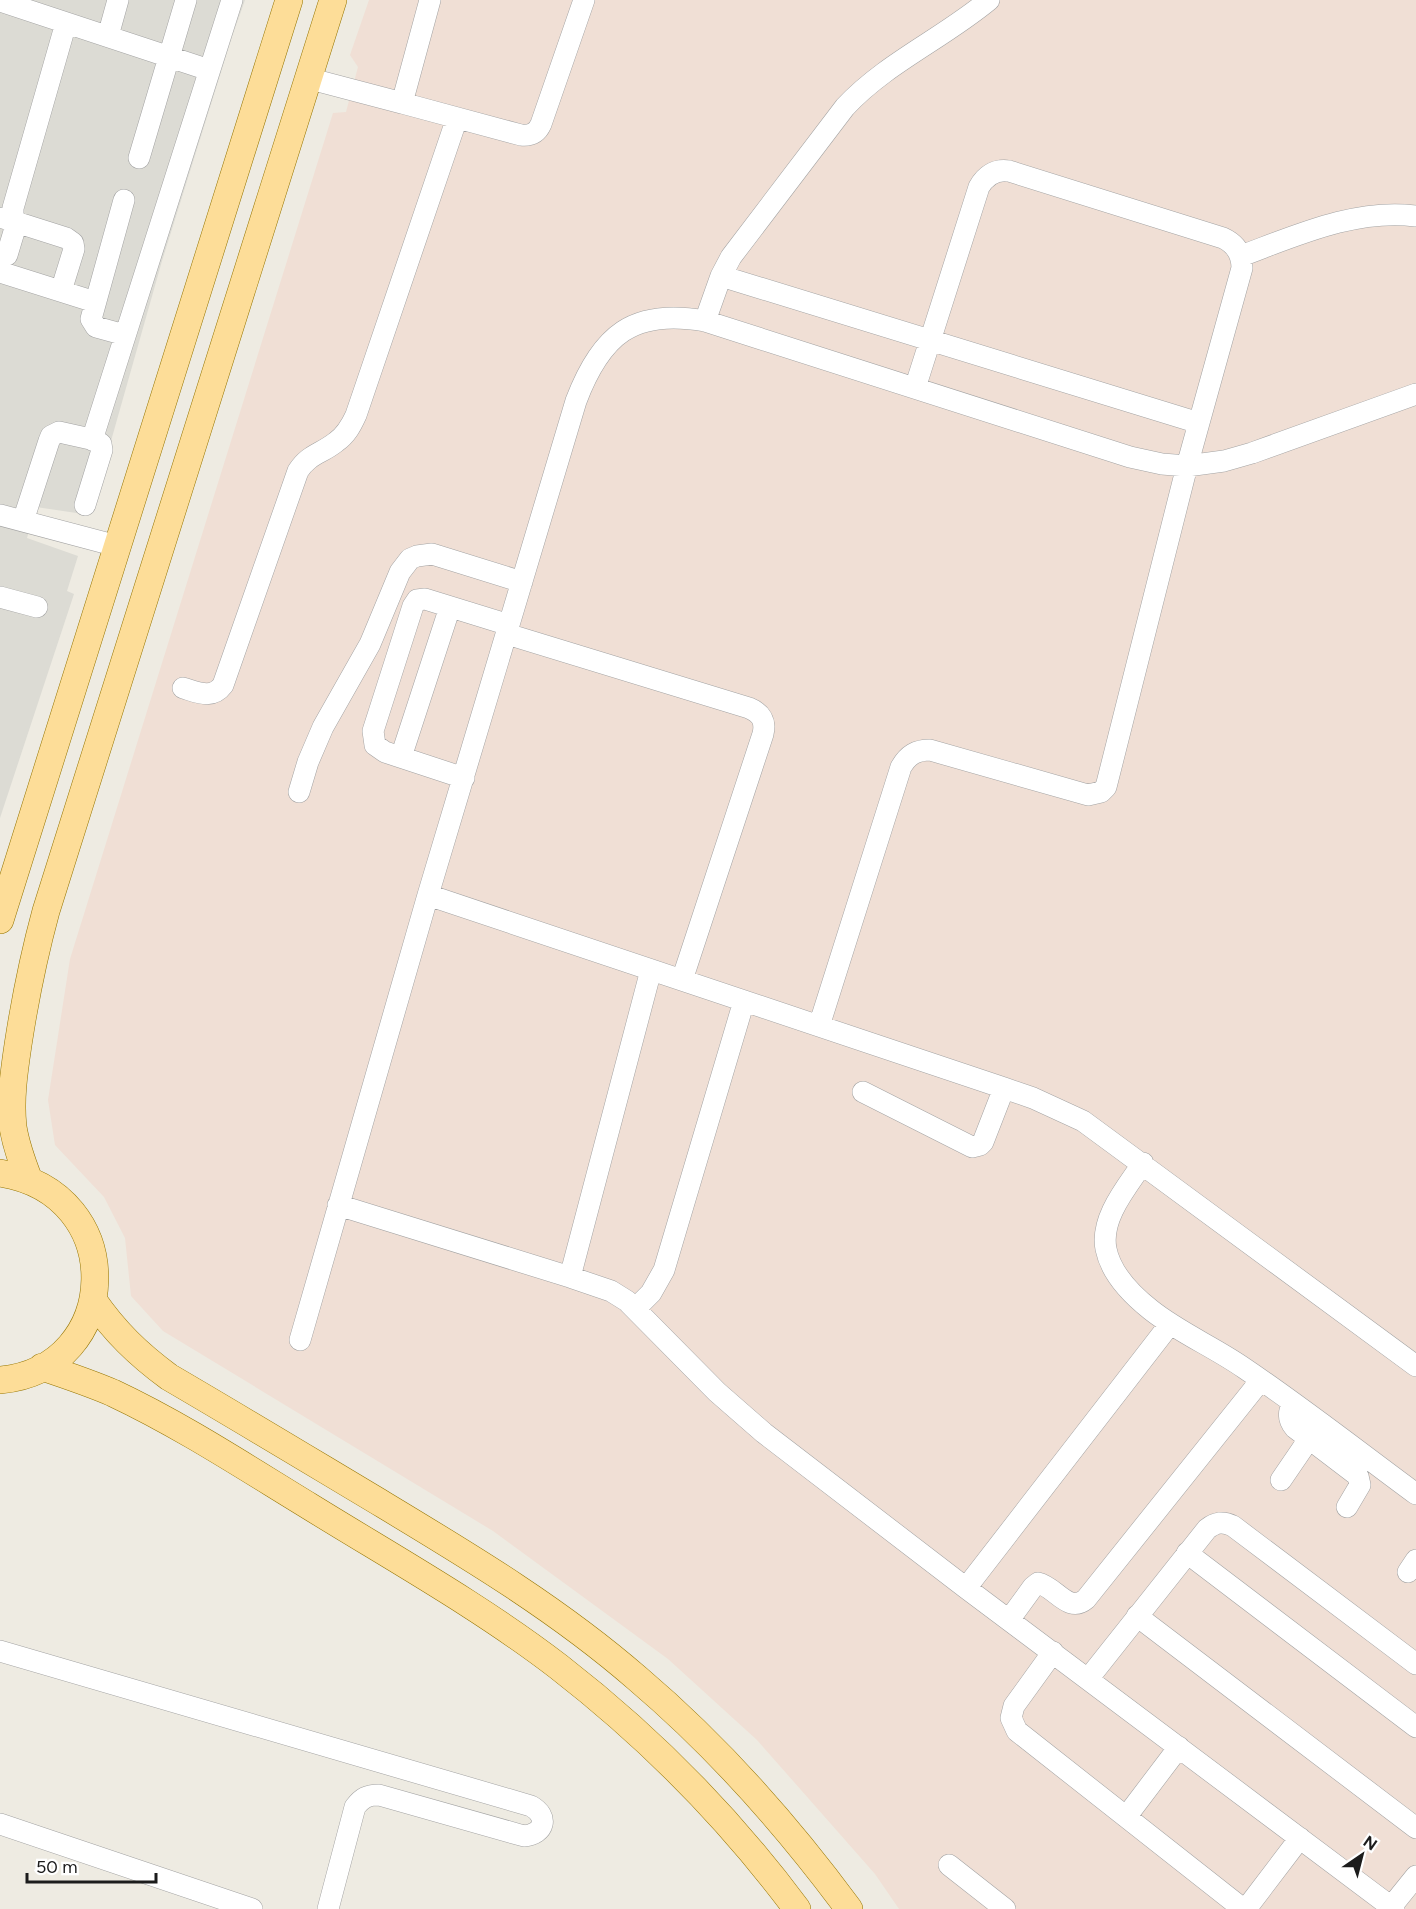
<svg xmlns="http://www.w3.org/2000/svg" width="1416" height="1909" font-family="Figtree,sans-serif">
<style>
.military{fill:#f0dfd5}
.airport{fill:#dcdbd4}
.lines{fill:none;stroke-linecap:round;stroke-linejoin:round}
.minor-casing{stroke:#a3a3a3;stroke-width:22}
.major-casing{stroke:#957500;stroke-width:28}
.minor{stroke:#fff;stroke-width:21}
.major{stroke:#fddd98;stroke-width:27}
</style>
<rect width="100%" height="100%" fill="#eeebe2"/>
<path class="military" d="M369,0H1416V1909H899L875,1874L757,1740L668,1659L493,1531L163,1331L131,1296L125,1238L104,1197L55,1145L48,1100L70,959L333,113L346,112L358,67L350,55Z"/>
<path class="airport" d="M0,0H245L232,37L162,261L90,515L36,507L27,538L78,556L67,591L74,594L0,818Z"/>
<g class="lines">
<g class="minor-casing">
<path id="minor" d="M430,0L402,103L521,135C531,136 537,133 541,124L584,0
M0,1L209,70
M108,36L118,0
M307,78L402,103
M139,158L186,0
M124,200L91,319L96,327L125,335
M3,218L66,238L73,243L74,249L61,291
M7,255L16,225L13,214V208L66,23
M1241,256C1295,236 1356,208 1416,216
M0,272L95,302
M721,276L1199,423
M705,321L721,276L731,257L845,107C886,63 942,39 989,0
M92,440L232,0
M0,515L117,546
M23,521L49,441L51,436L59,432L95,440L101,444L102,450L85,505
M0,597L37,607
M507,634L749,708C761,713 766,721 763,734L682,980
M183,688C197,692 212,700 223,685L298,471C309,454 321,454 336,442C346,435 351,426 356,415L457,118
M401,757L450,607
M464,778L385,752L375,745L373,731L413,606L417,600L425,599L509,625
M299,792L308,762L323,727L370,644L400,572L410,559L417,556L432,554L522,582
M428,895L1004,1088L1033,1098L1083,1121L1416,1366
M819,1026L901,767C908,755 916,750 930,750L1088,795L1101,792L1106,787L1187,466L1242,268C1242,254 1236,244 1223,238L1009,171C996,169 986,175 979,187L915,388
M863,1092L972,1147L980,1145L983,1142L1004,1088
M1143,1163C1127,1187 1100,1218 1106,1249C1111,1274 1132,1295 1151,1310C1180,1333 1214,1347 1244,1368C1303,1408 1359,1452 1416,1494
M338,1205L570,1277L611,1291L627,1301L717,1392L764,1433L966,1588L1394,1909
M570,1277L651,970
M636,1308L651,1293L664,1270L744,1001
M300,1340L428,895L576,401C601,335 633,308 705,321L1130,457L1162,464L1187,466L1224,461L1252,453L1416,394
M1293,1403C1288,1412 1288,1420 1295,1428L1358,1476L1360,1485L1347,1507
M1281,1480L1309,1439
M1187,1553L1416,1727
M1408,1572L1416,1560
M966,1588L1170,1324
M1137,1616L1416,1828
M1009,1620L1033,1587L1038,1583C1056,1587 1068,1614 1086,1599L1261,1380
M0,1651L531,1806C549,1816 545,1834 524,1836L379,1795C367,1795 362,1798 355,1807L328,1909
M1053,1652L1014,1706L1011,1718L1017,1731L1243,1909
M1088,1679L1207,1529C1216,1522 1223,1521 1233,1526L1416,1664
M1126,1817L1179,1747
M0,1824L252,1909
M949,1865L1005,1909
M1391,1907L1416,1876
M1246,1909L1300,1838"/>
</g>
<g class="major-casing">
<path id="major" d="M0,920L289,0
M0,1173C130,1193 123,1369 0,1380
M29,1180C22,1162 16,1146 13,1127C10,1099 14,1072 18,1045C25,999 34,955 46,911L333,0
M93,1300C115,1332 138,1354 169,1377C241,1419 312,1462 384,1505C472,1558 560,1611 638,1679C718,1747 787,1825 849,1909
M42,1367C66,1375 90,1383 113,1393C181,1425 245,1467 309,1506C393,1558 481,1607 559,1667C648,1736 730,1819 797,1909"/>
</g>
<use href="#minor" class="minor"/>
<use href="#major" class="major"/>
</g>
<g transform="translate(1362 1855) rotate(35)" stroke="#ffffff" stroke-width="4.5" paint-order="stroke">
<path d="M0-4.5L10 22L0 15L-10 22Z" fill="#1c1c1c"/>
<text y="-9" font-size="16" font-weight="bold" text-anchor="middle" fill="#1c1c1c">N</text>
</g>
<path d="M27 1873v9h129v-9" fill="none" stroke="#1c1c1c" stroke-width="3"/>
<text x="36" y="1873" font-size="18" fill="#1c1c1c" stroke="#ffffff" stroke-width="4.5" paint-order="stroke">50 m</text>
</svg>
